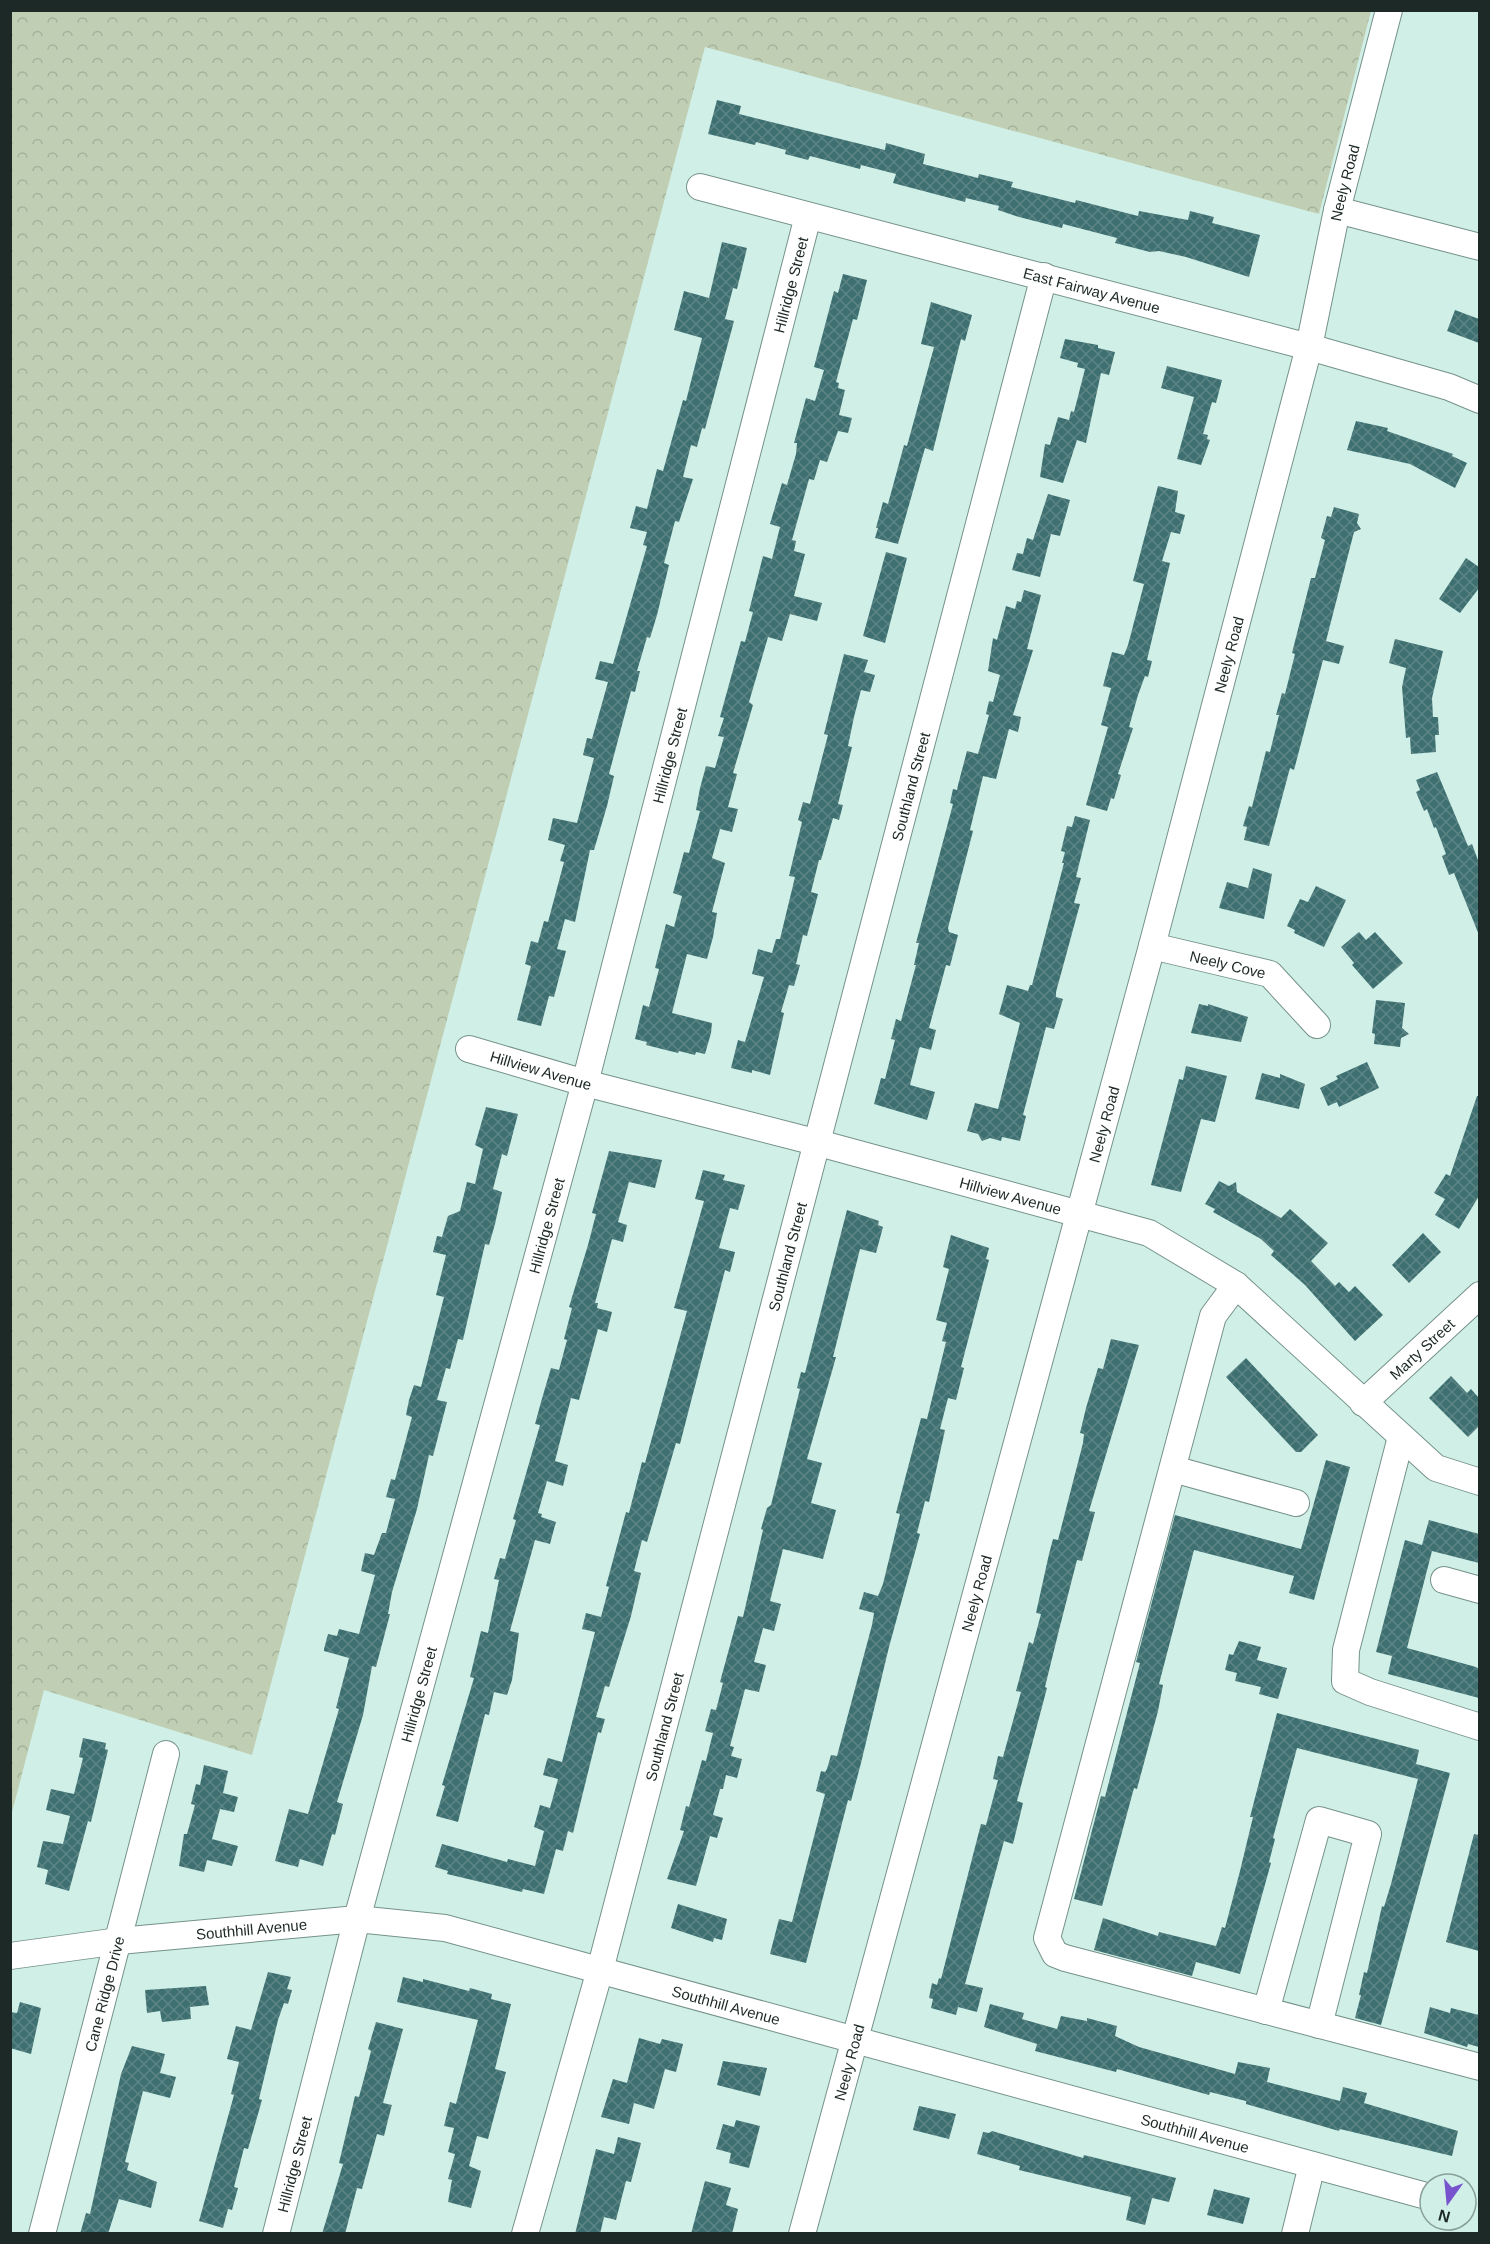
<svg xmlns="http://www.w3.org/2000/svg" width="1490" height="2244" font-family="Helvetica,sans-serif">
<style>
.forest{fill:url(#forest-crowns)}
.building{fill:url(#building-cross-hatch)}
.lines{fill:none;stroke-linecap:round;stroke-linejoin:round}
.minor-casing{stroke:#75928a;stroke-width:28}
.minor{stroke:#fff;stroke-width:26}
.labels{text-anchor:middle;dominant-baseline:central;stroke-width:6;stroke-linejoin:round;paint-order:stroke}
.street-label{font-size:15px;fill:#1d2926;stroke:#d0efe7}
</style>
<defs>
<pattern id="forest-crowns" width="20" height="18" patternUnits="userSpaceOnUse" patternTransform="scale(1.5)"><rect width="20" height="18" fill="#c0cfb4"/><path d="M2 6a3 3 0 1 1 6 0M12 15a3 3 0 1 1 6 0" fill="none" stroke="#a5b29b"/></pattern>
<pattern id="building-cross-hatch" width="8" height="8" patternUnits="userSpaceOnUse" patternTransform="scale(1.5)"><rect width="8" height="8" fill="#3e7072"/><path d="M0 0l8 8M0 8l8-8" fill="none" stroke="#5d8485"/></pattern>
</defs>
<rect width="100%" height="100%" fill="#d0efe7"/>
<path class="forest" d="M11,10L1371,11L1319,214L705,47L252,1755L44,1690L11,1816Z"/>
<path class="building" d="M717,100L741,106L739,114L885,150L886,143L925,154L923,164L978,178L979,174L1013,182L1011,187L1075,203L1076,200L1138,216L1139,211L1188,220L1190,211L1214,217L1212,223L1260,235L1249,277L1186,257L1159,251L1150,252L1115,243L1117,238L1063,224L1062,228L1019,217L998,210L999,206L966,198L965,202L893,183L896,174L861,165L860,169L810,156L808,160L785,154L786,150L756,142L755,145L708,134Z
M722,242L747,248L737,289L733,288L725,319L734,321L705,429L702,428L697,447L691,445L683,477L693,479L679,522L675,521L664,563L669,565L657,615L650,638L647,637L637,671H640L635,692L631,691L609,774L614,776L607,806L594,850H590L575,922L565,919L557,949L566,951L554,997L549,996L541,1026L517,1020L531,966L525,964L531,941L538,943L544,921L548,922L564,862L560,861L565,845L548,840L553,818L577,823L594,758L583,755L587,738L592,739L608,682L595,679L600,661L613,664L647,546L643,545L647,532L630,528L636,506L647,509L657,469L663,471L683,400L686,401L702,338L674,330L684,291L709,298Z
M843,274L867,280L857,320L853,319L836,382L839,383L838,388L845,390L839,415L852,418L848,433L838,431L827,462L820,460L814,480L809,479L792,540L796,541L794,551L805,554L794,596L822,603L817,621L790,614L782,641L768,637L749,702L753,705L733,773L737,774L728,807L738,809L732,832L720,829L712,858L725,863L712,912L717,913L713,937L707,959L687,954L672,1013L712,1023L711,1033L705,1054L696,1052L695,1055L679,1051L678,1053L646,1045L647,1042L635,1039L643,1005L649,1007L659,969L655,968L666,924L674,927L682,896L673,893L684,852L689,853L700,811L696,810L700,788L706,766L715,768L724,737L718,736L724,718L720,717L741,641L745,642L753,612L749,611L763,556L772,559L780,527L770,524L782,483L787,485L796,454L797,443H794L806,398L815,401L824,370L814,367L834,291L838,293Z
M931,302L972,315L965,341L961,339L933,451L925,448L898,544L875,538L878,528H876L883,502L888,504L904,445L907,446L934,347L921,344Z
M1455,310L1479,319V343L1447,331Z
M1065,339L1098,345V348L1115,352L1109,375L1101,373L1086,443L1077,440L1063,483L1040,477L1045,444L1050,445L1058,417L1069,420L1071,411L1074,412L1085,369L1077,367L1078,363L1060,358Z
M1167,366L1222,380L1216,403L1212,402L1203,434L1208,435L1207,439L1210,440L1201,465L1177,459L1194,397L1161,388Z
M1356,421L1388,428L1387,431L1453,454L1452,456L1467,463L1455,488L1410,464L1347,450Z
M1158,486L1178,491L1175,512L1185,515L1180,534L1171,532L1162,561L1170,563L1147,660L1152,661L1148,677L1145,676L1138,695L1129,727L1133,728L1118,774L1121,775L1114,799L1111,798L1107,811L1086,805L1108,727L1101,725L1111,688L1103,686L1112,652L1124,655L1128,645L1144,584L1133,581Z
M1048,494L1070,500L1060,536L1051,534L1040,577L1012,570L1017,553L1023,554L1027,538L1033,540Z
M1334,507L1359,514L1357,523L1361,529L1354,532L1326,641L1344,646L1339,664L1323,660L1294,770L1290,768L1269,846L1244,840L1247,827L1243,826L1249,806L1252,807L1266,751L1270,752L1279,715H1276L1282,693L1285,694L1295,654L1292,653L1311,578H1315L1325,540L1321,538L1327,516L1331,517Z
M886,552L907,558L885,643L863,636Z
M1466,558L1479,567V588L1460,613L1439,599Z
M1024,590L1041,595L1027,649L1033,650L1013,715L1021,717L1018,732L1009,729L996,779L983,776L970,830L973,831L948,928L949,932L958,935L950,966L946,965L929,1028L936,1030L931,1050L920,1047L919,1049L910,1085L935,1092L927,1120L874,1104L881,1078L885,1079L895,1040L891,1039L896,1019L901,1021L916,965H914L919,943H916L953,804L950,803L953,789L957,790L958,785L967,751L978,754L989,715L986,714L989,701L993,702L1000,675L988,671L993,638L997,640L1006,606L1015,609L1017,601L1021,602Z
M1395,639L1443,651L1432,698L1433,717H1438L1439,735H1435L1436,752L1411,754L1410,737L1406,738L1402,687L1406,668L1389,663Z
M844,654L868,660L864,672L875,675L870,692L861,690L854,717L848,746L852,747L838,804L843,805L839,820L833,818L821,860H819L811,892L818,894L807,936L803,935L796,964L800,965L794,986L789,985L781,1012L784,1013L770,1075L752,1070V1073L731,1068L738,1040L745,1042L764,977L752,974L758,949L772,953L776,939H780L795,877L789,876L802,822L798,820L803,802L810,804L828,735L824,734Z
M1437,772L1468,846L1472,844L1479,863V935L1454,873L1449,875L1442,856L1446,854L1436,827L1434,828L1427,809L1424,811L1416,792L1420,790L1416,780Z
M1075,816L1090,820L1076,877L1081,878L1074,903L1080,904L1056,992V997L1063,999L1054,1029L1046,1027L1023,1115L1026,1116L1020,1141L1002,1137L1001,1141L990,1138L982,1141L978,1134L967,1131L975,1103L998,1109L1020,1023L999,1014L1007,985L1028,991L1030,985H1032L1064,863H1062L1065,852L1061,851L1067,826L1072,827Z
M1253,868L1272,874L1264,919L1219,908L1227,882L1248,888Z
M1316,886L1346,900L1324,947L1294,933L1295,930L1287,926L1300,899L1308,902Z
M1359,932L1366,940L1375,932L1403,963L1373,989L1352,965L1354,963L1341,947Z
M1376,1000L1405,1003L1402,1028L1409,1034L1401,1038L1400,1047L1374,1044L1375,1034L1372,1033Z
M1199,1004L1208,1006V1004L1248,1017L1241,1042L1191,1033Z
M1367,1062L1379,1088L1339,1107L1337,1102L1328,1106L1320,1088L1338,1079L1336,1076Z
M1186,1066L1227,1076L1215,1122L1201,1119L1181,1192L1151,1185L1179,1079L1183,1080Z
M1262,1073L1280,1078V1074L1305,1084L1299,1109L1255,1099Z
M1477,1096H1479V1196L1459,1229L1435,1215L1445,1199L1434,1193L1446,1174L1450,1176Z
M486,1107L518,1114L507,1156L502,1154L493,1189L502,1192L495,1224L489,1245L485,1244L463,1340L458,1339L450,1369L446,1368L437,1400L447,1402L433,1456L429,1455L417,1509L392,1592L388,1614H390L376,1667L372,1666L363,1715L337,1802L343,1804L335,1835L332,1834L323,1866L300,1859L298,1867L275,1861L289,1809L308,1814L339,1709L336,1708L349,1658L324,1651V1649L328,1634L337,1636L339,1629L359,1634L375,1575L361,1571L365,1553L374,1555L382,1533H386L395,1499L386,1497L391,1479L395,1480L412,1417L406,1415L409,1400L414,1385L421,1387L444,1297L436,1295L446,1255L433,1252L437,1236L442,1237L448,1216L460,1211L467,1182L475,1184L483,1149L475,1145Z
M609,1151L662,1160L655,1188L629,1182L618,1222L627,1225L623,1242L612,1239L595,1303H598L597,1308L612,1312L607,1332L598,1329L579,1400L571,1398L555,1461L568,1465L563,1486L547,1481L538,1513L542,1514L541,1517L556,1522L554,1529L550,1544L535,1540L510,1631L519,1633L512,1680L507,1695L494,1692L489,1715L485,1714L458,1822L436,1816L445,1786L442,1785L474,1678L470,1677L481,1631L488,1633L499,1580L494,1579L500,1558L505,1559L516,1520L513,1519L540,1425L535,1424L541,1402L551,1368L559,1370L567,1340L564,1339L572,1308L569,1307L588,1245L596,1214L592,1213Z
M703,1170L725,1175L723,1180L745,1185L738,1210L730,1208L719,1248L735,1252L730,1272L725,1270L680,1444L676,1443L647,1542L642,1540L634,1571L641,1573L631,1616L609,1687L605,1686L596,1717L605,1719L601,1733L598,1732L573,1833L568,1831L563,1851L556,1849L544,1894L523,1889L522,1892L447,1874L448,1871L435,1867L442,1844L507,1862L508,1859L535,1866L544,1831L534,1827L540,1805L550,1808L558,1779L543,1775L547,1760L548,1758L562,1762L595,1632L582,1629L586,1613L601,1617L609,1587L606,1586L626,1512L629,1513L642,1462L645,1463L687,1311L674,1308L704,1201L695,1199Z
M1219,1181L1229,1186L1236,1182L1237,1192L1281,1218L1290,1209L1328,1243L1311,1261L1335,1286L1339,1282L1349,1292L1355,1286L1383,1315L1355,1341L1305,1285L1271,1255L1274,1251L1261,1239L1213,1212L1215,1209L1205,1204Z
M847,1210L879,1221L878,1225L883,1227L876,1253L860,1249L833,1357H836L807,1459L822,1463L811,1503L836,1510L823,1559L783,1549L770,1601L781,1604L774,1631L763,1628L754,1662L766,1665L759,1692L745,1689L730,1746L734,1747L731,1756L742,1759L737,1778L726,1775L723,1789H720L713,1815L723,1818L717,1838L710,1836L696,1886L667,1879L684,1831L680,1830L686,1806L689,1807L702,1760L706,1761L713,1733L705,1731L711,1709L716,1710L723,1683L720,1682L738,1616L743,1617L763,1530L761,1529L767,1508L771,1505L800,1389L797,1388L801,1372L805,1373Z
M1423,1233L1441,1252L1409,1283L1392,1265Z
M951,1235L989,1248L986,1259L989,1260L961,1367L964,1368L956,1400L948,1398L940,1429L945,1430L934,1480L929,1502L925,1501L917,1533L920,1534L889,1647L861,1763L851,1801L848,1800L806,1963L770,1954L779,1919L792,1922L825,1794L816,1791L821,1771L825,1772L827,1769L831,1755L837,1756L872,1625L874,1613L859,1609L864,1592L878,1596L883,1584L900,1514L896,1513L921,1418L927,1419L946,1342L942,1341L947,1323L936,1320L949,1269L943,1267Z
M1111,1339L1139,1345L1089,1511L1095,1512L1082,1561L1077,1560L1059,1630L1045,1687L1047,1688L1017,1801L1023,1803L1013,1844L1004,1841L965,1984L983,1988L977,2012L958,2007L956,2015L931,2008L933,1999L929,1998L932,1983L937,1985L939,1978L941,1979L981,1824L986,1825L998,1780L993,1779L998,1756L1003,1757L1021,1692L1016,1691L1023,1665L1029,1642L1033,1644L1041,1614L1036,1613L1049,1554L1053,1539L1058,1540L1083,1443L1084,1434L1080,1433L1086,1408L1098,1368L1103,1369Z
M1246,1358L1318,1435L1301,1452H1296L1226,1377Z
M1451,1376L1467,1393L1471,1389L1479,1398V1426L1468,1437L1429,1398Z
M1326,1460L1350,1467L1314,1600L1289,1593L1294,1576L1194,1550L1159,1684L1163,1685L1158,1711L1138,1785L1137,1789L1134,1788L1102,1906L1074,1899L1101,1796L1105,1797L1140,1663L1136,1662L1175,1515L1301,1549Z
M1429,1520L1479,1534V1563L1432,1551L1407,1648L1476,1667L1479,1669V1698L1388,1674L1392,1656L1376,1652L1405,1540L1422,1545Z
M1239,1641L1261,1647L1257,1660L1287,1668L1278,1699L1259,1694L1261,1687L1235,1681L1237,1673L1225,1670L1229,1654L1233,1655Z
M1277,1713L1419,1750L1416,1764L1450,1773L1381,2025L1355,2018L1361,1995H1359L1364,1972L1367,1973L1382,1906L1384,1907L1391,1884L1418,1779L1297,1748L1273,1838L1275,1839L1269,1862L1271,1863L1240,1974L1196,1962L1192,1976L1094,1950L1103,1918L1158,1936L1159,1932L1216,1946L1222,1927L1225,1928L1240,1871L1253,1817H1250Z
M83,1738L106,1743L105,1749L108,1750L91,1822L88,1821L69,1891L45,1884L48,1870L37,1867L43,1841L63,1844L70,1816L46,1810L51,1789L74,1794L83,1758L79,1757Z
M204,1765L228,1771L223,1793L238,1797L234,1812L220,1809L212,1839L238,1846L232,1866L207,1860L204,1872L179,1866L184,1834H187L195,1805L191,1804L196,1784L200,1785Z
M1474,1834L1479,1835V1951L1446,1942Z
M678,1904L727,1919L722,1940L714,1938L713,1942L671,1928Z
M268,1972L291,1977L287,1989L292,1990L288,2004L284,2003L278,2020L259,2099L262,2100L248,2149L244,2148L234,2187L238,2188L232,2210L228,2209L223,2228L199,2221L234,2095L231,2094L239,2062L227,2059L236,2026L251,2030Z
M403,1977L423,1982V1979L469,1991L470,1988L492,1994L491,1999L511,2004L495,2069L506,2072L488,2139L477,2136L469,2166L481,2171L471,2208L448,2202L452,2180L448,2179L455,2154L448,2152L454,2128L444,2126L450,2102L456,2104L478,2020L397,2002Z
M206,1986L209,2005L190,2007L191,2019L162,2022L160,2011L147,2013L145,1990Z
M20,2002L41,2008L31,2054L10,2048V2012L17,2013Z
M990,2004L1024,2013L1022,2019L1057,2029L1061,2016L1087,2021V2018L1117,2026L1115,2036L1139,2047L1235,2074L1238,2062L1270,2068L1267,2082L1340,2101L1343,2087L1367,2093L1364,2103L1458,2131L1452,2156L1340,2129L1339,2131L1246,2104V2101L1210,2092L1209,2095L1117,2069L1116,2072L1035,2051L1037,2044L984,2027Z
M1430,2007L1450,2013L1451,2008L1479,2015V2047L1468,2044L1467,2047L1424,2033Z
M376,2022L403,2029L383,2103L392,2105L391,2108L384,2136L377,2134L362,2189L357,2188L345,2234H322L343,2164L339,2163L355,2096L359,2097L367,2067L371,2051L368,2049Z
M639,2038L660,2044L662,2039L683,2044L676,2072L665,2069L654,2109L634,2103L629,2124L601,2117L613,2079L627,2083Z
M132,2046L165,2054L160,2073L176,2077L170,2098L143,2091L125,2162L129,2163L127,2170L157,2182L151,2208L119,2199L108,2234H80L86,2213L90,2214L121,2074Z
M723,2061L767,2068L760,2096L717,2085Z
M919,2106L956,2114L949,2139L913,2130Z
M736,2120L760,2126L749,2168L729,2163L731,2153L716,2149L723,2124L734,2127Z
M992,2131L1083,2158L1084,2155L1176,2178L1169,2202L1152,2198L1145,2225L1126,2220L1131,2197L1019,2170L1020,2166L977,2154L983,2132L989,2133Z
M618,2137L641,2143L631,2182L626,2181L616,2220L604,2217L600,2234H575L596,2149L614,2154Z
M705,2181L731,2188L726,2205L738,2209L732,2234H691Z
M1214,2189L1250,2198L1243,2224L1207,2215Z"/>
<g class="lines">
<g class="minor-casing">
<g id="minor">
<path id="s1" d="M700,187L1309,347L1449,387L1480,400"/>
<path d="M1337,210L1480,247"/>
<path id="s2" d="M1152,946L1270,974L1317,1025"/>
<path id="s3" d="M469,1049L585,1083L815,1142L1149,1233L1236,1285L1436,1468L1480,1482"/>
<path d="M1236,1285L1213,1316L1047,1938L1055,1954L1065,1958L1480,2067"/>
<path id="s4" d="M1363,1403L1480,1295"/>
<path d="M1401,1437L1346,1650L1345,1681L1370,1692L1480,1727"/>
<path d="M1173,1469L1296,1503"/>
<path d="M1444,1580L1480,1590"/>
<path id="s5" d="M10,1956L119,1941L357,1919L445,1928L1430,2197"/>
<path d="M1266,2011L1319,1820L1368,1834L1319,2025"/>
<path id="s6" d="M42,2234L166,1754"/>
<path id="s7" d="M276,2234L357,1919L585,1083L808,216"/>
<path id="s8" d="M525,2234L600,1970L1044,276"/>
<path id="s9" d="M802,2234L1152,946L1309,347L1337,210L1389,10"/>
<path d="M1295,2234L1312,2165"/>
</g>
</g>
<use href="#minor" class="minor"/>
</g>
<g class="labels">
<g class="street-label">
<text stroke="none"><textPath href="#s9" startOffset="2122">Neely Road</textPath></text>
<text stroke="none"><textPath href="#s7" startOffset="2016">Hillridge Street</textPath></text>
<text stroke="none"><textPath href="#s1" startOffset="405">East Fairway Avenue</textPath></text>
<text stroke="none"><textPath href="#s9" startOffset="1636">Neely Road</textPath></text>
<text stroke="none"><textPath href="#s7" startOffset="1530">Hillridge Street</textPath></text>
<text stroke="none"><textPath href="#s8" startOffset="1498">Southland Street</textPath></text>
<text stroke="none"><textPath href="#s2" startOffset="78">Neely Cove</textPath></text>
<text stroke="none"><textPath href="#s3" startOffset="75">Hillview Avenue</textPath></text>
<text stroke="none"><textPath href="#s9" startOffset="1150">Neely Road</textPath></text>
<text stroke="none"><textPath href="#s3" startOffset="561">Hillview Avenue</textPath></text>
<text stroke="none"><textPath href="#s7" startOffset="1044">Hillridge Street</textPath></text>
<text stroke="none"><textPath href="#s8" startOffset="1012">Southland Street</textPath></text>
<text stroke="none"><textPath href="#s4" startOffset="80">Marty Street</textPath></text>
<text stroke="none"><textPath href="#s9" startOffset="664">Neely Road</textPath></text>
<text stroke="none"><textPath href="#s7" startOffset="558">Hillridge Street</textPath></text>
<text stroke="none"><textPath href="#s8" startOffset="526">Southland Street</textPath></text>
<text stroke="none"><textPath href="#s5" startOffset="243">Southhill Avenue</textPath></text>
<text stroke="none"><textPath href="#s6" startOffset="248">Cane Ridge Drive</textPath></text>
<text stroke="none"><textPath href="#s5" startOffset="729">Southhill Avenue</textPath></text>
<text stroke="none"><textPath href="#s9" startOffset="178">Neely Road</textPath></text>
<text stroke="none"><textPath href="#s5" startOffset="1215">Southhill Avenue</textPath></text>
<text stroke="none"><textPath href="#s7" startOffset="72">Hillridge Street</textPath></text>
</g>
</g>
<rect width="1490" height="2244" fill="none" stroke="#1d2926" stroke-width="24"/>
<g transform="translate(1448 2202) rotate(195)"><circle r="28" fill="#d0efe7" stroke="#88a09a" stroke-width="1.5"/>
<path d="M0-4.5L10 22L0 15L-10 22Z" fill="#7754ce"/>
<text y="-9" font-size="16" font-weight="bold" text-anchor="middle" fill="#1d2926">N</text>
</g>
</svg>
